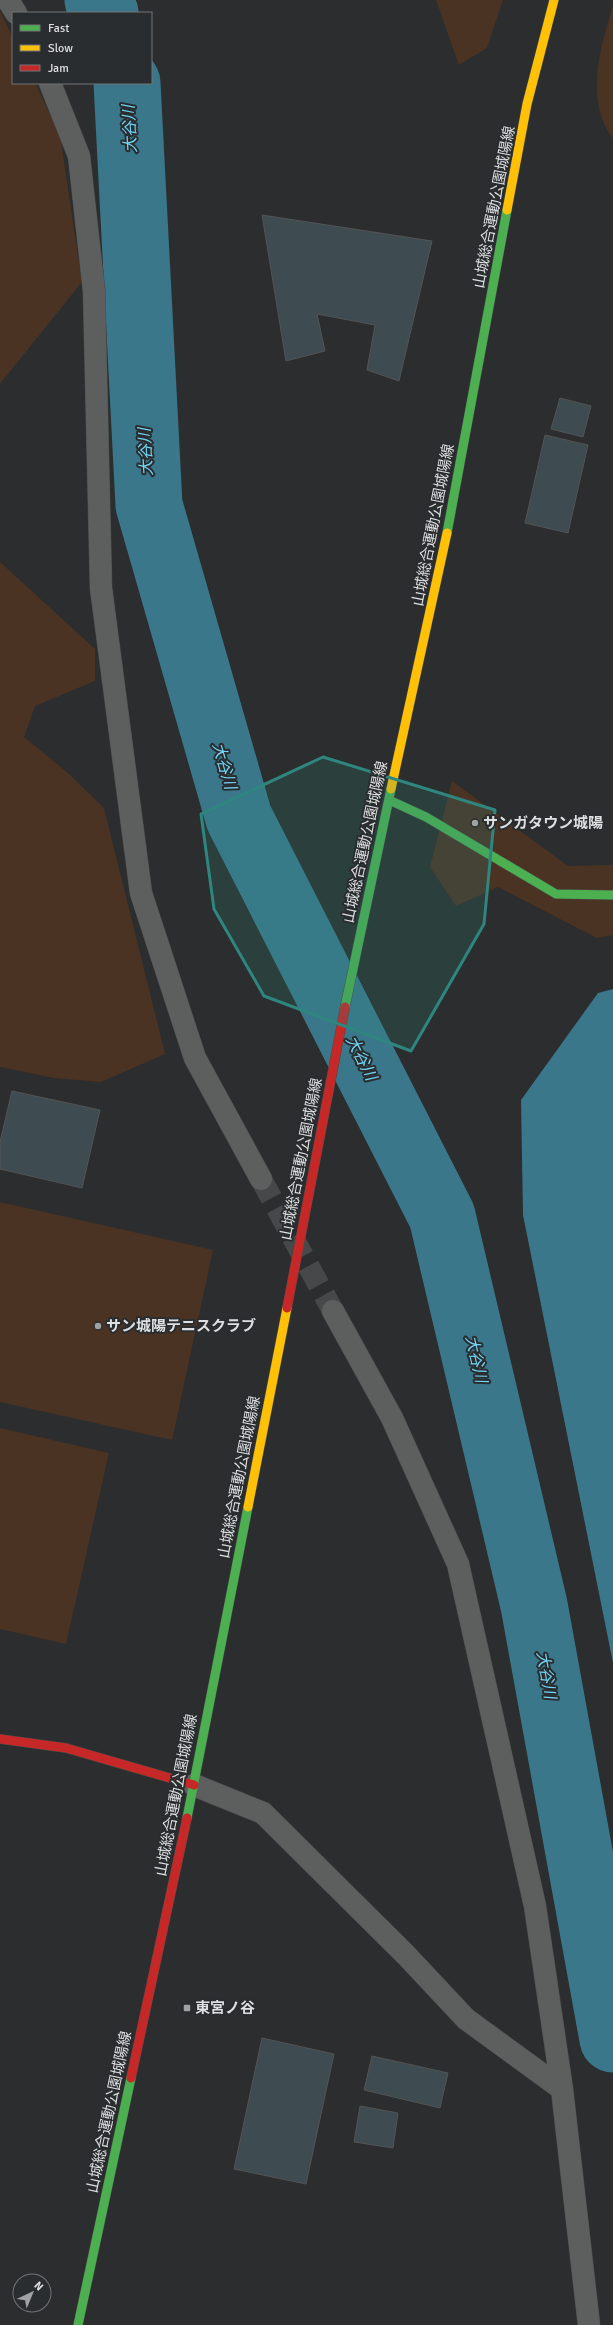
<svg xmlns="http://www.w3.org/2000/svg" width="613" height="2325" font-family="Signika,'Noto Sans JP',sans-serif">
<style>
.green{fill:#4b3323}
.water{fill:#3a778b}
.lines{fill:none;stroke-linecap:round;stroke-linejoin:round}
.river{stroke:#3a778b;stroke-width:67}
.building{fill:#3e4b50;stroke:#535454}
.street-tunnel{stroke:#464849;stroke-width:22;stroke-dasharray:22 11;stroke-linecap:butt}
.street-casing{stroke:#484a4b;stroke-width:23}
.fast-casing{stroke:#484a4b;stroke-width:10}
.slow-casing{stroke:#484a4b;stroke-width:10}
.jam-casing{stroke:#484a4b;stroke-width:10}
.street{stroke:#5d5e5e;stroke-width:22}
.fast{stroke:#4caf50;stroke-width:9}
.slow{stroke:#ffc107;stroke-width:9}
.jam{stroke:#c62828;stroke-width:9}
.marked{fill:#2e867f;fill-opacity:0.2;stroke:#2e867f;stroke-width:3;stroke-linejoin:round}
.poi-dot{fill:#9fa1a2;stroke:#2a2d2f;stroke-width:1.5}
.labels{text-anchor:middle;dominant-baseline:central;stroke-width:4;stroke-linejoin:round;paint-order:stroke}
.street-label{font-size:15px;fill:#dddfe0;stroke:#2a2d2f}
.poi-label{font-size:15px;font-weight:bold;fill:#dddfe0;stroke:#2a2d2f;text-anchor:start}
.water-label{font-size:16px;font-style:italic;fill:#71d5f6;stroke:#2a2d2f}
</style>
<rect width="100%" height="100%" fill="#2b2d2e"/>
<path class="green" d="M436,0H503L487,48L459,65Z
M613,6V139C584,99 600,49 613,6Z
M0,11L13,38V83H35L60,135L82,282L0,384Z
M0,562L95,649V681L35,706L24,737L68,773L104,808L165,1054L101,1082L54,1078L0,1067Z
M452,781L568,866L613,865V935L597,938L498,887L456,906L430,867Z
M0,1202L213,1250L172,1440L0,1402Z
M0,1428L109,1453L66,1644L0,1629Z"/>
<path class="water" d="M613,989V1663L523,1215L521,1100L598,993Z"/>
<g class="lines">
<path class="river" d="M98,0L105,13
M127,83L149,505L239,818L442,1216L534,1605L613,2039"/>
</g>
<path class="building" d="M262,215L432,241L399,381L367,370L375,325L317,314L325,351L286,361Z
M560,398L591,406L583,437L551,429Z
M545,435L588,445L568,533L525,523Z
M12,1091L100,1110L82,1188L0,1169V1142Z
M262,2038L334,2054L306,2184L234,2169Z
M372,2056L448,2073L440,2108L364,2090Z
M360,2106L398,2113L393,2148L354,2142Z"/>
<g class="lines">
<path class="street-tunnel" d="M261,1179L333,1311"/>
<g class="street-casing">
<path id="street" d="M8,0L16,13
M50,83L79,156L94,291L101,588L141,893L195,1058L261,1179
M333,1311L392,1418L458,1564L535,1906L562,2089L589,2325
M194,1785L263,1813L406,1955L466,2019L562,2089"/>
</g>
<g class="fast-casing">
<path id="fast" d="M447,533L507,210
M389,800L426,817L556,894L613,895
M345,1007L391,789
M187,1818L248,1507
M78,2325L131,2078"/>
</g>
<g class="slow-casing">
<path id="slow" d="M507,210L527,104L554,0
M391,789L447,533
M248,1507L287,1308"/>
</g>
<g class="jam-casing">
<path id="jam" d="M287,1308L345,1007
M0,1739L66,1748L194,1785
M131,2078L187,1818"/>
</g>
<use href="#street" class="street"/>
<use href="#fast" class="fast"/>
<use href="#slow" class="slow"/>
<use href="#jam" class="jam"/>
</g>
<path class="marked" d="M323,757L495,810L484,924L411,1051L264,996L214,909L201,814Z"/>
<g class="poi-dot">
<circle cx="475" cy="823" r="4"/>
<circle cx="98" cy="1326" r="4"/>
<rect x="183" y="2004" width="8" height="8" rx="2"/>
</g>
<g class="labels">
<g class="street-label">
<text transform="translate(494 207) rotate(-79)">山城総合運動公園城陽線</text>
<text transform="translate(433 525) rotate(-79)">山城総合運動公園城陽線</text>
<text transform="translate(365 842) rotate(-78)">山城総合運動公園城陽線</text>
<text transform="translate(301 1159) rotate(-79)">山城総合運動公園城陽線</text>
<text transform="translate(239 1477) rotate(-79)">山城総合運動公園城陽線</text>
<text transform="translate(176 1795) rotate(-79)">山城総合運動公園城陽線</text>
<text transform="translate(109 2112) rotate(-78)">山城総合運動公園城陽線</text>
</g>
<g class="poi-label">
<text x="483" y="823">サンガタウン城陽</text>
<text x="106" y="1326">サン城陽テニスクラブ</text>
<text x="195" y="2008">東宮ノ谷</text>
</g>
<g class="water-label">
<text transform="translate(130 129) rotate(-93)">大谷川</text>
<text transform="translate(146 452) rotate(-93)">大谷川</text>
<text transform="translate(224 766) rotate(74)">大谷川</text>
<text transform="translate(361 1058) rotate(63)">大谷川</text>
<text transform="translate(476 1359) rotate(77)">大谷川</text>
<text transform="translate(546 1675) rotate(80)">大谷川</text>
</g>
</g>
<rect x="12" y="12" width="140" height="72" fill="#2a2d2f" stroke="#727476"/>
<rect x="20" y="25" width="20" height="6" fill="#4caf50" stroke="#727476"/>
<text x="48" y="32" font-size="12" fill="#dddfe0">Fast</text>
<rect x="20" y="45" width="20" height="6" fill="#ffc107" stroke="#727476"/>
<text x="48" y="52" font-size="12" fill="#dddfe0">Slow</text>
<rect x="20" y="65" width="20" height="6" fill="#c62828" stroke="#727476"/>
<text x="48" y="72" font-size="12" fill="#dddfe0">Jam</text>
<g transform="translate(32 2293) rotate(44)"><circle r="19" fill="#2a2d2f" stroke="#727476"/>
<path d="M0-3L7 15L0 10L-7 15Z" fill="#9fa1a2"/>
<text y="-6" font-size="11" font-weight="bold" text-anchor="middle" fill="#dddfe0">N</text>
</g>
</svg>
